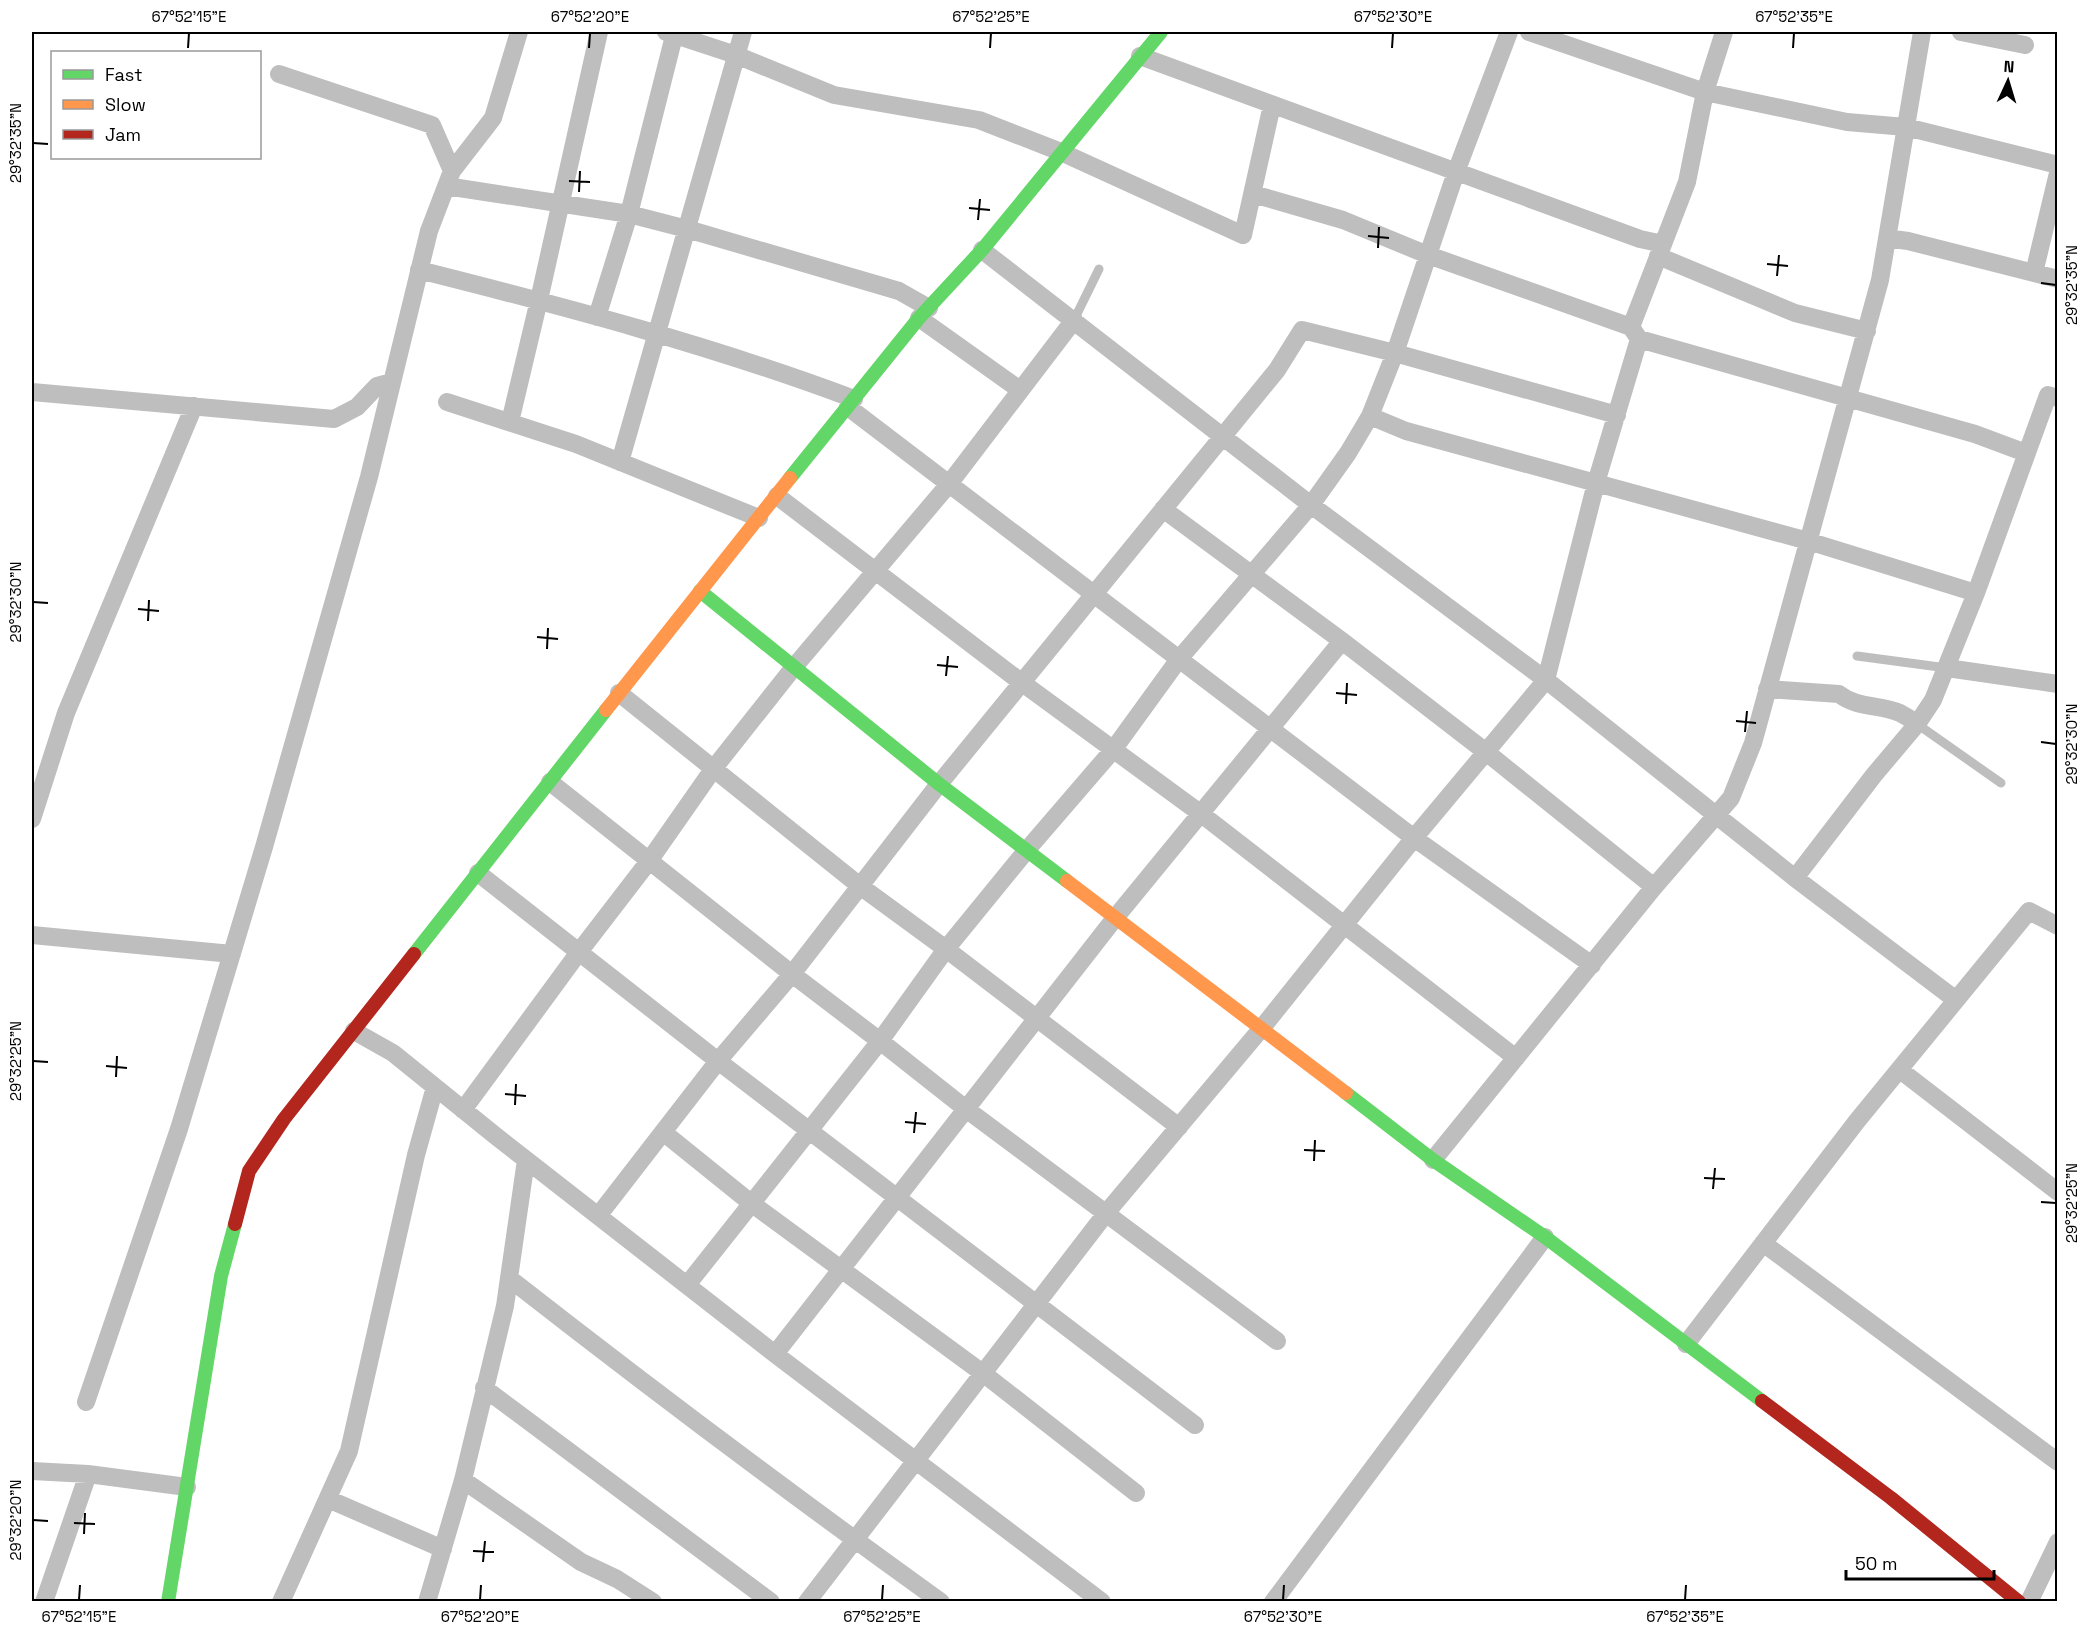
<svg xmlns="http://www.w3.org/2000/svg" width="2089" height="1633" font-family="'Space Grotesk',sans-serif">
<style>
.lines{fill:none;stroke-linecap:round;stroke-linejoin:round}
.lane{stroke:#bebebe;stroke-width:9}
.street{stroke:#bebebe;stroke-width:18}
.fast{stroke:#63d668;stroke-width:14}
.slow{stroke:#ff974d;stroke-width:14}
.jam{stroke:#b3261e;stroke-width:14}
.ticks{fill:none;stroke:#000;stroke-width:2}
.neatline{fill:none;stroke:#000;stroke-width:2}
.ticks-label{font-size:15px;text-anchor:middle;fill:#000}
</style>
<rect width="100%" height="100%" fill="#fff"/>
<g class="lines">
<path class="lane" d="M1074,320L1099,269
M1857,656L1947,668
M1917,724L2001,783"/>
<path class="street" d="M666,32L736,55L834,95L979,120L1061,152L1243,235L1272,105
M1529,32L1705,92L1847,122L1906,127L2058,165
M1724,32L1705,92L1687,182L1631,327L1639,339L1975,434L2026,453
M1961,32L2025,45
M1140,56L1640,239L1663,244
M279,74L432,125L452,171
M446,186L629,214L687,229L899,291L929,308
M1253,194L1343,220L1428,255L1631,327
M1887,238L1908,241L2058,279
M982,250L1311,505L1546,680L1795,878L1956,1000
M1658,256L1795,313L1867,331
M419,270C566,307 713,346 854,399
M2034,273L2058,173
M597,317L629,214L675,32
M919,318L1020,390
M32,392L334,419L357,407L377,386L392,382
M447,402L576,444L759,518
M848,407L1414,838L1592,965
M1370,416L1406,431L1808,541L1976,593
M510,422L539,300L599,32
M620,462L743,32
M777,496L1021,682L1200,813L1516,1058
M1163,509L1342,641L1486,752L1654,887
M1947,668L2058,684
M1767,689L1839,694C1858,709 1880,704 1900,713C1906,716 1912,720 1917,724
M619,693L860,886L946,949L1179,1127
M550,782L792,974L880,1041L966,1109L1277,1341
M32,819L66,713L194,406
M478,873L718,1061L1195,1425
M1795,878L1874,775L1917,724L1933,700L1976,593L2048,395L2058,398
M32,935L232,954
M354,1031L393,1053L497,1137L775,1354L1102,1602
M1900,1070L2058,1192
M463,1110L579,952L649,861L714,768L794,667L949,484L1074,320
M663,1132L751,1203L984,1374L1136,1493
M1433,1160L1654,887L1731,798L1753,743L1880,280L1922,32
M598,1216L718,1061L792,974L939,784L1277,370L1302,330L1395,353L1617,415
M1763,1243L2058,1462
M509,1278C651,1389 795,1497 941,1602
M687,1285L880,1041L946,949L1026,851L1113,750L1179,659L1311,505L1348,453L1370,416L1395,353L1456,172L1509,32
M1686,1344L1857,1121L2029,911L2058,926
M775,1354L1115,918L1342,641
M484,1388L771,1602
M86,1402L179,1129L264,847L369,477L429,231L452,171L493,118L519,32
M32,1471L88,1474L187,1487
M463,1480L581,1562L617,1579L653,1602
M328,1499L443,1549
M44,1602L88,1474
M281,1602L349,1451L416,1155L435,1087
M427,1602L463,1480L505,1306L526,1160
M807,1602L1107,1212L1261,1029L1414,838L1546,680L1596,483L1639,339
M1273,1602L1545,1237
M2029,1602L2058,1542"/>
<path class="fast" d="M790,478L919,318L982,250L1161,32
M700,591L939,784L1067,881
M414,954L606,710
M1346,1093L1433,1160L1545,1237L1762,1401
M168,1602L221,1276L235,1224"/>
<path class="slow" d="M606,710L790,478
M1067,881L1346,1093"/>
<path class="jam" d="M235,1224L249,1171L284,1119L414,954
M1762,1401L1891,1498L2019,1602"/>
</g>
<path class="ticks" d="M188,48L189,33M589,48L590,33M990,48L991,33M1392,48L1393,33M1793,48L1794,33M33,143L48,144M569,181L590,182M579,192L580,171M969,208L990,210M978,220L980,199M1368,236L1389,238M1378,248L1379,227M1767,264L1788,266M1777,276L1779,255M2041,283L2056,285M33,602L48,603M138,609L159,611M148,621L149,600M537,637L558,639M547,649L548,628M937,665L958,667M946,676L948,656M1336,693L1357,695M1346,704L1347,683M1736,721L1756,723M1745,732L1747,711M2041,742L2056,744M33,1061L48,1062M106,1066L127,1068M116,1077L117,1056M505,1094L526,1096M515,1105L516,1084M905,1122L926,1124M914,1133L916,1112M1304,1150L1325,1151M1314,1161L1315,1140M1704,1178L1725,1179M1713,1189L1715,1168M2041,1202L2056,1203M33,1520L48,1521M74,1523L95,1524M84,1534L85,1513M473,1551L494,1552M483,1562L485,1541M79,1600L80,1585M480,1600L481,1585M882,1600L883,1585M1283,1600L1284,1585M1685,1600L1686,1585"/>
<rect width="2089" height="1633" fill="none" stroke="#ffffff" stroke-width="66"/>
<rect x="51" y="51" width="210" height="108" fill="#ffffff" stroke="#999999" stroke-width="1.5"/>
<rect x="63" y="70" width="30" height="9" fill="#63d668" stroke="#999999" stroke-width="1.5"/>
<text x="105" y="81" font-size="18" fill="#000000">Fast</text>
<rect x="63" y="100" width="30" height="9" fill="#ff974d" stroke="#999999" stroke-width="1.5"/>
<text x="105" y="111" font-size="18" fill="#000000">Slow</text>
<rect x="63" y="130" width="30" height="9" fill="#b3261e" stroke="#999999" stroke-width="1.5"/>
<text x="105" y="141" font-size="18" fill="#000000">Jam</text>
<g transform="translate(2008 81) rotate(4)" stroke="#ffffff" stroke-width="4.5" paint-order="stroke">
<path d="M0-4.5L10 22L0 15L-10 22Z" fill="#000000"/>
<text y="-9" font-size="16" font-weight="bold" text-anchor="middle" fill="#000000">N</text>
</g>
<path d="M1846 1570v9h148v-9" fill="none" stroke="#000000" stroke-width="3"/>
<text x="1855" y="1570" font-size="18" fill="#000000" stroke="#ffffff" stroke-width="4.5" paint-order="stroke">50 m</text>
<rect x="33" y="33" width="2023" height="1567" class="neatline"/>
<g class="ticks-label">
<text x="189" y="22">67°52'15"E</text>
<text x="590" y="22">67°52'20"E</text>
<text x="991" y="22">67°52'25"E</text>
<text x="1393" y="22">67°52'30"E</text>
<text x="1794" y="22">67°52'35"E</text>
<text transform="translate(16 143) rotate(-90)" y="5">29°32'35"N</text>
<text transform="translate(2072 285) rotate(-90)" y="5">29°32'35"N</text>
<text transform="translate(16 602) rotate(-90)" y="5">29°32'30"N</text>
<text transform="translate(2072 744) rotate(-90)" y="5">29°32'30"N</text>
<text transform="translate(16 1061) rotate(-90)" y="5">29°32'25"N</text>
<text transform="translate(2072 1203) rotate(-90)" y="5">29°32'25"N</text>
<text transform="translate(16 1520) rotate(-90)" y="5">29°32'20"N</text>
<text x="79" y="1622">67°52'15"E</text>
<text x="480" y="1622">67°52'20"E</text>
<text x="882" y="1622">67°52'25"E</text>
<text x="1283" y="1622">67°52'30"E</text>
<text x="1685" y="1622">67°52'35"E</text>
</g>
</svg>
